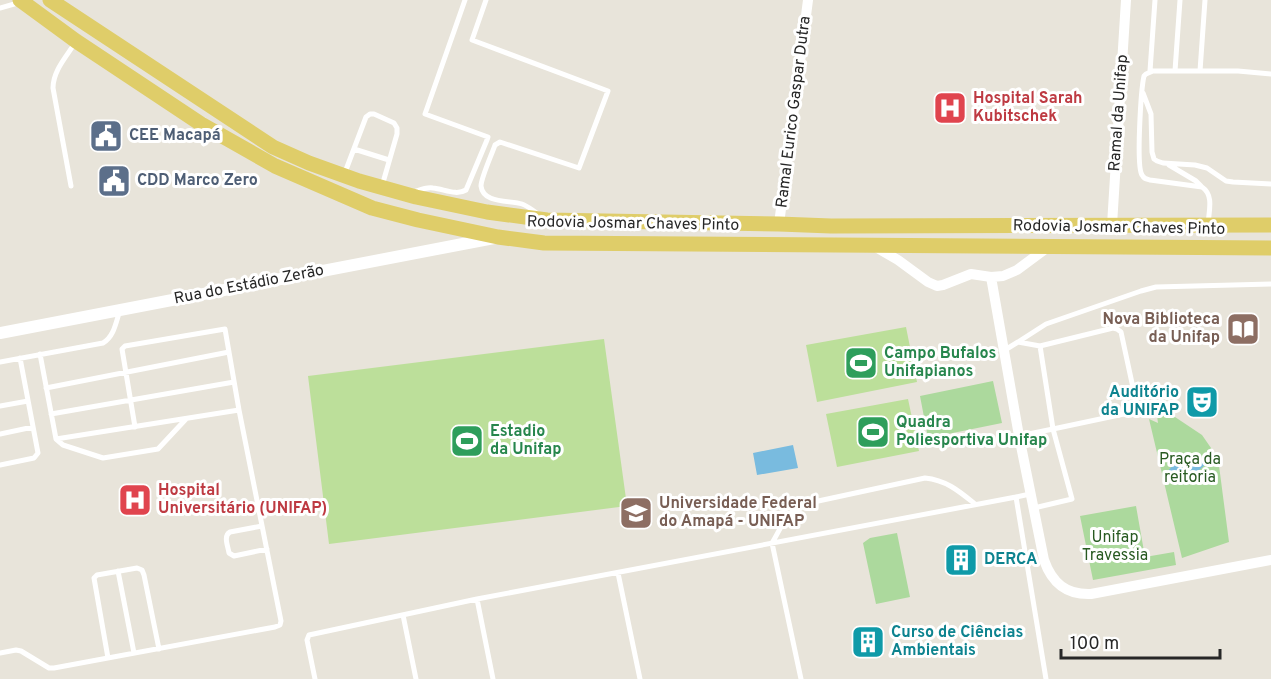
<svg xmlns="http://www.w3.org/2000/svg" width="1271" height="679" font-family="Overpass,sans-serif">
<style>
.green{fill:#acd99d}
.pitch{fill:#bcdf9a}
.water{fill:#79bbdf}
.lines{fill:none;stroke-linecap:round;stroke-linejoin:round}
.service{stroke:#fff;stroke-width:5}
.minor{stroke:#fff;stroke-width:10}
.tertiary{stroke:#fff;stroke-width:12}
.primary{stroke:#dfcd69;stroke-width:15}
.labels{text-anchor:middle;dominant-baseline:central;stroke-width:6;stroke-linejoin:round;paint-order:stroke}
.health-label{font-size:16px;font-weight:bold;fill:#be3a42;stroke:#fff;text-anchor:start}
.street-label{font-size:16px;fill:#272727;stroke:#fff}
.service-label{font-size:16px;font-weight:bold;fill:#4e5e75;stroke:#fff;text-anchor:start}
.education-label{font-size:16px;font-weight:bold;fill:#785e54;stroke:#fff;text-anchor:end}
.leisure-label{font-size:16px;font-weight:bold;fill:#27864d;stroke:#fff;text-anchor:start}
.culture-label{font-size:16px;font-weight:bold;fill:#0d838f;stroke:#fff;text-anchor:start}
.park-label{font-size:16px;fill:#285a21;stroke:#fff}
</style>
<rect width="100%" height="100%" fill="#e8e4da"/>
<path class="green" d="M993,381L1002,423L928,438L920,396Z
M1160,407L1202,435L1218,458L1229,542L1182,558L1149,419L1158,423L1156,408Z
M1136,506L1145,557L1174,552L1176,565L1093,580L1080,516Z
M897,533L910,597L876,604L863,543L870,538Z"/>
<path class="pitch" d="M906,327L917,382L817,402L806,345Z
M604,339L627,506L329,544L308,376Z
M908,399L919,451L837,467L826,414Z"/>
<path class="water" d="M793,445L798,468L757,475L753,453Z
M1185,459H1192L1207,463C1191,478 1186,479 1166,473L1176,462Z"/>
<g class="lines">
<path class="service" d="M486,0L472,40L608,91L579,168L500,142L495,145C492,154 481,178 481,186C483,204 510,200 522,204C528,206 533,211 538,214
M0,8L21,2
M1150,71L1155,0
M1175,71L1180,0
M1200,71L1205,0
M1143,93L1151,114L1152,152L1154,159L1157,161L1163,163L1195,165L1207,168L1226,181L1233,182L1271,184
M354,149L389,160
M1169,165L1196,181L1201,186
M344,175L366,117L370,114H374L394,123L397,128V134L382,186
M71,186L53,88C53,71 66,57 75,43
M414,192C420,190 425,187 433,188C444,189 456,196 466,190L487,140L488,137L425,114L465,0
M1208,224C1209,211 1214,195 1202,187L1150,180C1146,179 1144,179 1142,175C1136,166 1141,89 1144,76L1146,74L1153,71H1238L1271,74
M1018,342L1046,324L1141,291L1156,287L1271,284
M1005,350L1018,342L1040,346L1053,429L1138,411L1121,332L1117,329L1113,328L1040,346
M40,354L56,439L63,445L103,458L158,449L186,419
M0,362L103,343C114,337 116,322 120,310
M46,388L229,352
M0,406L28,401
M51,414L234,382
M0,434L33,427
M1019,436L1053,429L1072,499L1034,508
M56,439L239,410
M0,465L34,458L38,453L20,358
M1030,494L1016,497L1046,679
M262,526L230,532C223,536 228,546 229,553L234,556L267,549
M118,571L134,653
M618,573L640,679
M477,599L1016,497
M403,615L416,679
M0,653L16,650L21,651L49,668H54L275,627L280,625L281,621L239,410L225,329L125,346L122,349L135,427
M108,658L94,578L97,575L137,568L142,570L144,575L159,649
M315,679L307,640L309,635L477,599L493,679
M801,679L772,543C784,523 786,510 809,503L925,478C946,480 959,491 975,504"/>
<path class="minor" d="M779,224L808,0
M1112,225L1126,0
M874,246L898,260L928,282L937,286L943,285L971,274L991,277L1003,276L1017,270L1048,247
M991,277L1019,436L1044,560C1052,583 1066,595 1091,594L1271,560"/>
<path class="tertiary" d="M0,333L494,238"/>
<path class="primary" d="M20,0L76,41L201,124L275,166L372,208L418,220L498,237L544,243L1271,248
M50,0L273,147L309,163L359,181L416,197L487,212L547,220L779,224L831,226L1271,225"/>
</g>
<defs>
<g id="hospital-square" transform="scale(1.725)"><rect x="-9" y="-9" width="18" height="18" rx="4" fill="#e0444e" stroke="#fff"/><path d="M-5-5h3v3.5h4V-5h3V5h-3V1.5h-4V5h-3Z" fill="#fff"/></g>
<g id="civic-square" transform="scale(1.725)"><rect x="-9" y="-9" width="18" height="18" rx="4" fill="#5c6f8a" stroke="#fff"/><path d="M-.6-6.5H3V-4.5H.6V-3L4-1V1h2V6H-6V1h2V-1L-.6-3ZM-1.2 2.5V6h2.4V2.5Z" fill="#fff"/></g>
<g id="library-square" transform="scale(1.725)"><rect x="-9" y="-9" width="18" height="18" rx="4" fill="#8d6e63" stroke="#fff"/><path d="M-6-4Q-3-5.5-.7-3.5V5Q-3 3-6 4ZM6-4Q3-5.5 .7-3.5V5Q3 3 6 4Z" fill="#fff"/></g>
<g id="stadium-square" transform="scale(1.725)"><rect x="-9" y="-9" width="18" height="18" rx="4" fill="#2e9e5b" stroke="#fff"/><path d="M0-5a6.5 5 0 1 0 0 10a6.5 5 0 1 0 0-10ZM-3.5-1.8h7v3.6h-7Z" fill="#fff"/></g>
<g id="theatre-square" transform="scale(1.725)"><rect x="-9" y="-9" width="18" height="18" rx="4" fill="#0f9aa8" stroke="#fff"/><path d="M-5-5.5Q0-4 5-5.5V0Q5 5 0 6Q-5 5-5 0ZM-3.3-2.5H-1v1.5H-3.3ZM1-2.5H3.3v1.5H1ZM-2.8 1Q0 5.5 2.8 1Z" fill="#fff"/></g>
<g id="university-square" transform="scale(1.725)"><rect x="-9" y="-9" width="18" height="18" rx="4" fill="#8d6e63" stroke="#fff"/><path d="M0-5L7-2L0 1L-7-2ZM-4 1L0 2.5L4 1V4Q0 6-4 4Z" fill="#fff"/></g>
<g id="building-square" transform="scale(1.725)"><rect x="-9" y="-9" width="18" height="18" rx="4" fill="#0f9aa8" stroke="#fff"/><path d="M-4-6H4V6H1V3H-1V6H-4ZM-2.5-4.3h1.7v1.8h-1.7ZM.8-4.3h1.7v1.8H.8ZM-2.5-1h1.7V.8h-1.7ZM.8-1h1.7V.8H.8Z" fill="#fff"/></g>
</defs>
<g fill-rule="evenodd">
<use href="#hospital-square" x="950" y="108"/>
<use href="#civic-square" x="106" y="136"/>
<use href="#civic-square" x="114" y="181"/>
<use href="#library-square" x="1243" y="329"/>
<use href="#stadium-square" x="861" y="363"/>
<use href="#theatre-square" x="1202" y="402"/>
<use href="#stadium-square" x="873" y="432"/>
<use href="#stadium-square" x="467" y="441"/>
<use href="#hospital-square" x="135" y="500"/>
<use href="#university-square" x="636" y="513"/>
<use href="#building-square" x="961" y="560"/>
<use href="#building-square" x="868" y="642"/>
</g>
<g class="labels">
<g class="health-label">
<text x="973" y="99">Hospital Sarah<tspan x="973" dy="18">Kubitschek</tspan></text>
<text x="158" y="491">Hospital<tspan x="158" dy="18">Universitário (UNIFAP)</tspan></text>
</g>
<g class="street-label">
<text transform="translate(794 112) rotate(-83)">Ramal Eurico Gaspar Dutra</text>
<text transform="translate(1119 113) rotate(-86)">Ramal da Unifap</text>
<text transform="translate(633 224) rotate(1)">Rodovia Josmar Chaves Pinto</text>
<text transform="translate(1119 228) rotate(1)">Rodovia Josmar Chaves Pinto</text>
<text transform="translate(249 285) rotate(-11)">Rua do Estádio Zerão</text>
</g>
<g class="service-label">
<text x="129" y="136">CEE Macapá</text>
<text x="137" y="181">CDD Marco Zero</text>
</g>
<g class="education-label">
<text x="1220" y="320">Nova Biblioteca<tspan x="1220" dy="18">da Unifap</tspan></text>
<text x="659" y="504" text-anchor="start">Universidade Federal<tspan x="659" dy="18">do Amapá - UNIFAP</tspan></text>
</g>
<g class="leisure-label">
<text x="884" y="354">Campo Bufalos<tspan x="884" dy="18">Unifapianos</tspan></text>
<text x="896" y="423">Quadra<tspan x="896" dy="18">Poliesportiva Unifap</tspan></text>
<text x="490" y="432">Estadio<tspan x="490" dy="18">da Unifap</tspan></text>
</g>
<g class="culture-label">
<text x="1179" y="393" text-anchor="end">Auditório<tspan x="1179" dy="18">da UNIFAP</tspan></text>
<text x="984" y="560">DERCA</text>
<text x="891" y="633">Curso de Ciências<tspan x="891" dy="18">Ambientais</tspan></text>
</g>
<g class="park-label">
<text x="1190" y="460">Praça da<tspan x="1190" dy="18">reitoria</tspan></text>
<text x="1115" y="538">Unifap<tspan x="1115" dy="18">Travessia</tspan></text>
</g>
</g>
<path d="M1061 649v9h159v-9" fill="none" stroke="#272727" stroke-width="3"/>
<text x="1070" y="649" font-size="18" fill="#272727" stroke="#ffffff" stroke-width="4.5" paint-order="stroke">100 m</text>
</svg>
